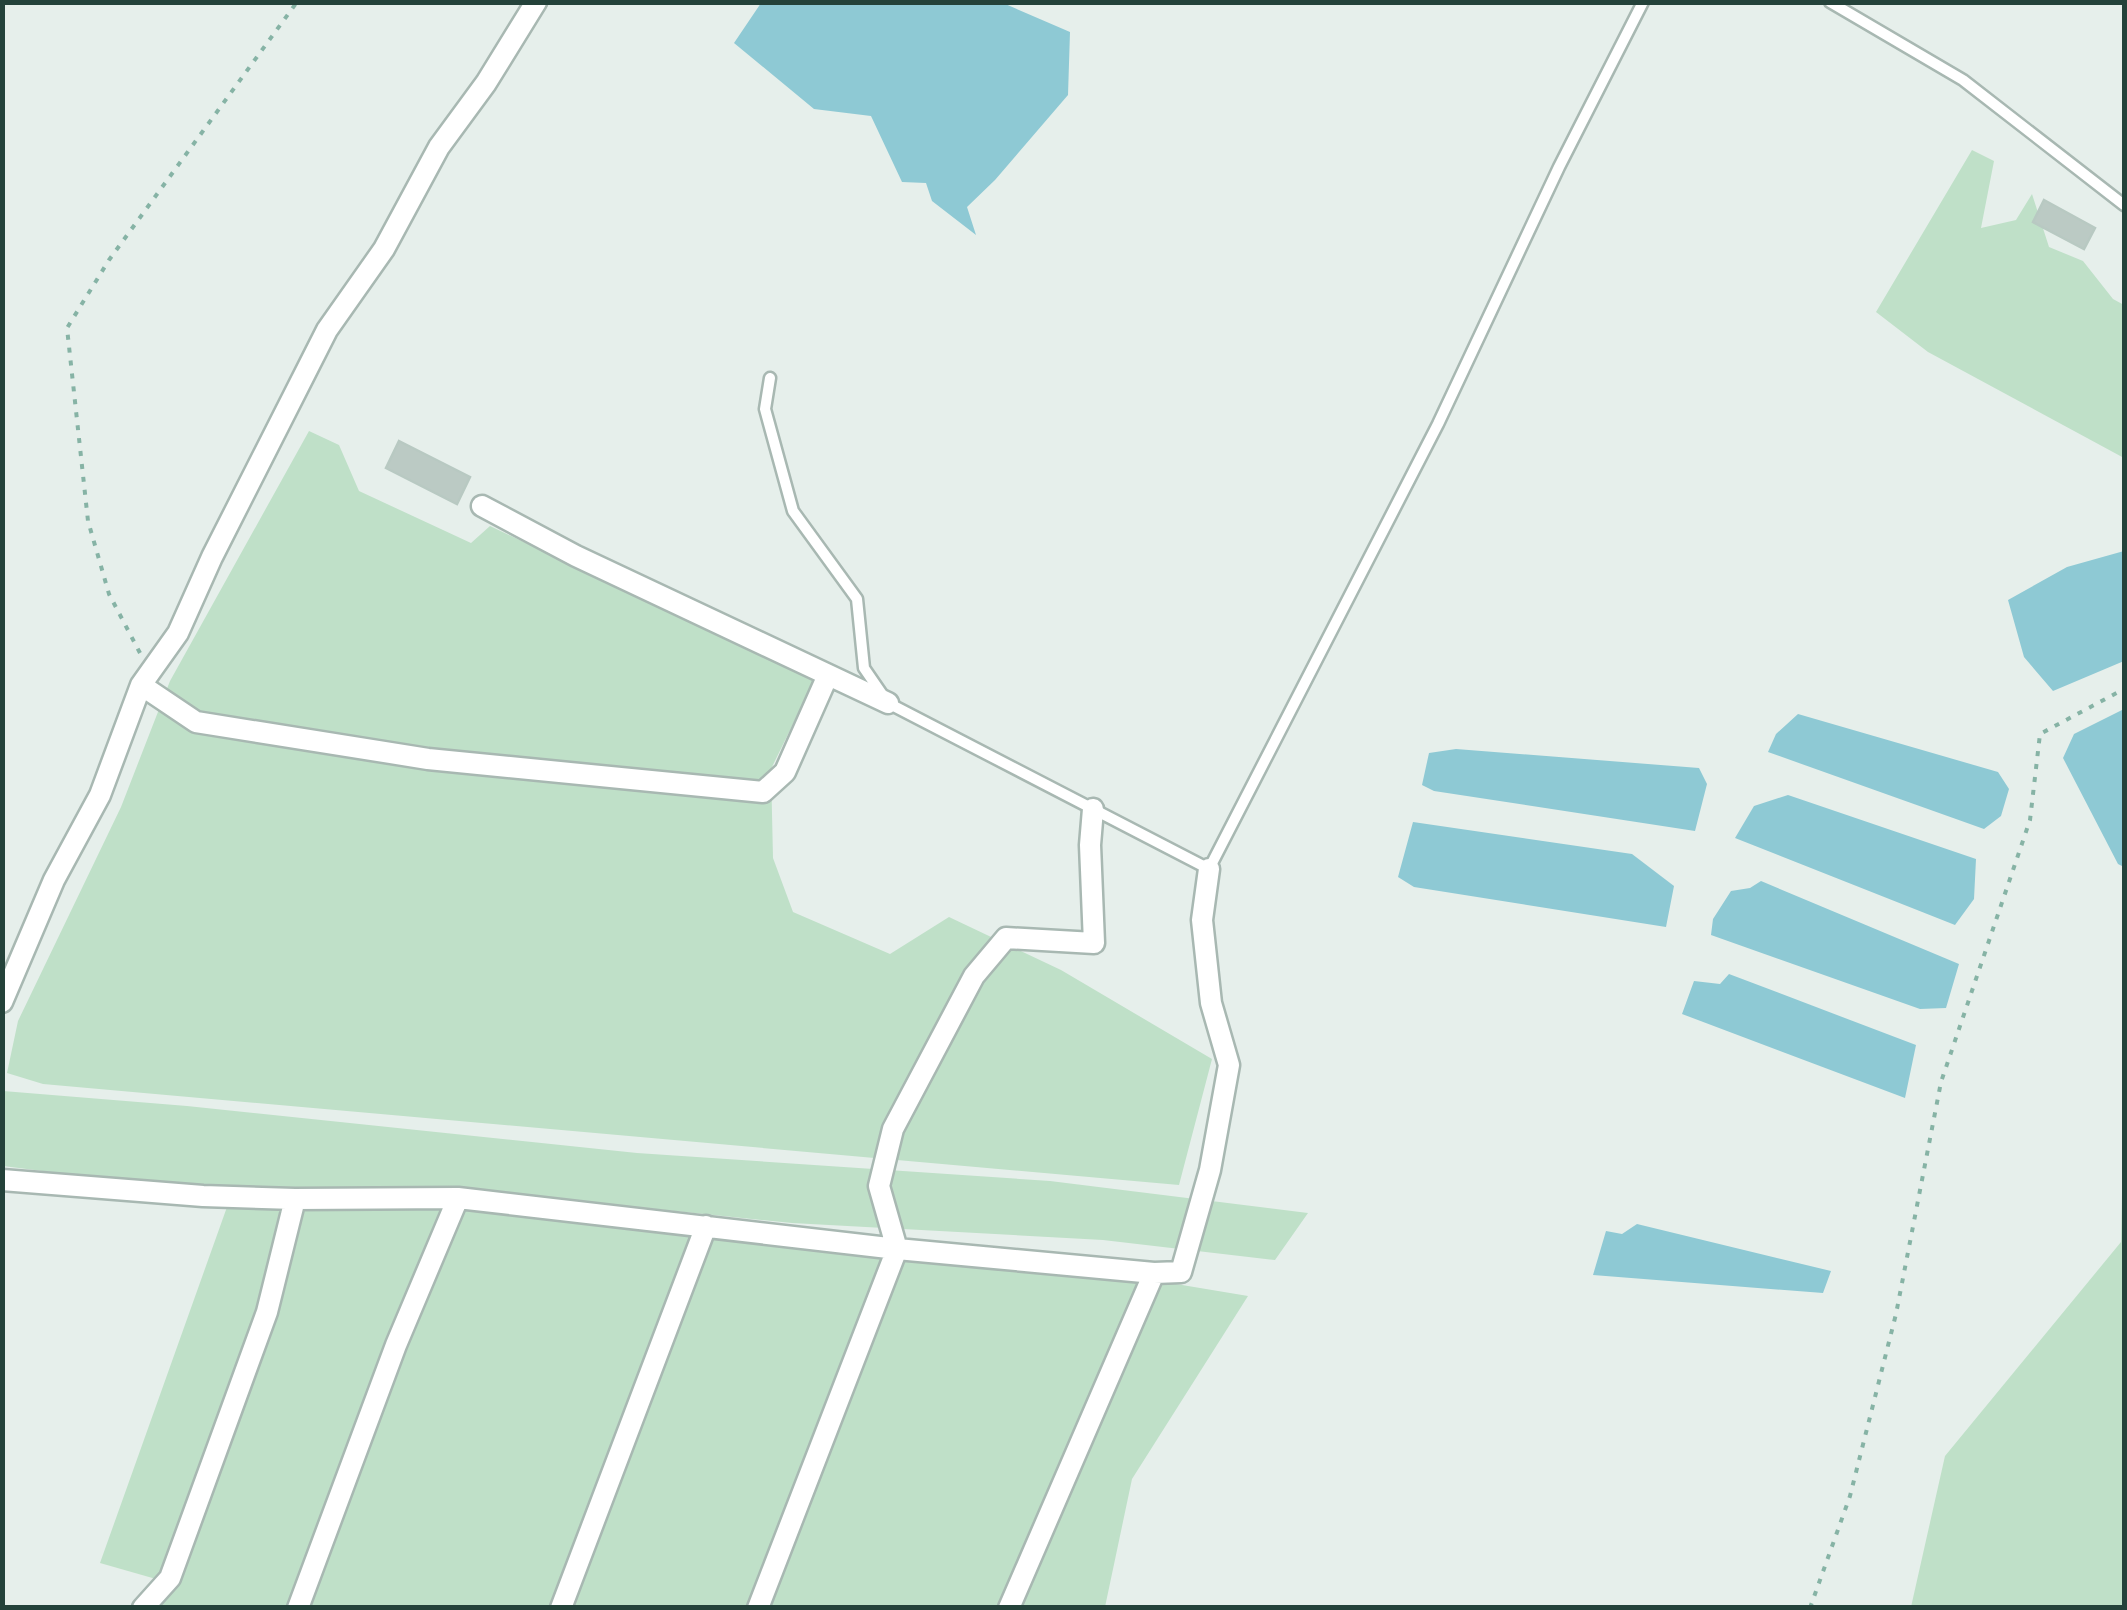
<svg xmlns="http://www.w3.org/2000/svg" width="2127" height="1610" font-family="'Nunito Sans',sans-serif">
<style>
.green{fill:#bfe0c8}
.water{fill:#8ec9d4}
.building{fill:#bbcac4;stroke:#b8c9c2;stroke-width:2.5}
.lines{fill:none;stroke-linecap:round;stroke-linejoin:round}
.lane-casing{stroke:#a8b8b2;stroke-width:15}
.street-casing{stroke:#a8b8b2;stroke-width:25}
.path{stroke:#86b3a5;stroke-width:4;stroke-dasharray:5 8;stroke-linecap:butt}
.lane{stroke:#fff;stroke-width:10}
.street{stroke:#fff;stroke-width:20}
</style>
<rect width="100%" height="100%" fill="#e6efeb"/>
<path class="green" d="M1972,150L1994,161L1981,228L2016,220L2032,194L2049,247L2083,261L2113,299L2124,305V458L1928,352L1876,312Z
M309,431L339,445L359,491L471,543L490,526L815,679L771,769L773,858L793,912L890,954L949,917L1061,970L1212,1059L1179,1185L43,1084L7,1073L18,1021L121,807L170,681Z
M3,1091L187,1106L637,1153L1050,1181L1308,1213L1275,1260L1103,1240L792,1223L490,1192L217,1193L3,1166Z
M2124,1094V1607H1911L1945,1456L2121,1242Z
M449,1202L1140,1278L1248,1296L1132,1479L1105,1607L160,1608L177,1585L100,1563L227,1207Z"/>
<path class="water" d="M761,3H1003L1070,32L1068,95L995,180L967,207L976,235L932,201L926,183L902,182L871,116L814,109L734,43Z
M2124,551V661L2053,691L2024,657L2008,600L2067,567Z
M2124,709V867L2118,864L2063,758L2074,734Z
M1798,714L1998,772L2009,789L2001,816L1984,829L1768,752L1776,734Z
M1456,749L1699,768L1707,784L1695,831L1434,791L1422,785L1429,753Z
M1788,795L1976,859L1974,899L1955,925L1735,838L1754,806Z
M1413,822L1632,854L1674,886L1666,927L1414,887L1398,877Z
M1761,881L1959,964L1946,1008L1920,1009L1711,935L1713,919L1731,891L1750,888Z
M1729,974L1916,1045L1905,1098L1682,1014L1694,981L1720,984Z
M1637,1224L1831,1271L1823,1293L1593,1275L1606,1231L1622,1234Z"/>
<path class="building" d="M2044,200L2095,228L2084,249L2033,222Z
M399,441L470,477L457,504L386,468Z"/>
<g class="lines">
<g class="lane-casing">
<path id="lane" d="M1830,2L1963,80L2124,205
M770,378L765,409L793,511L857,599L864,668L888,703L1209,869L1438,424L1559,167L1643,2"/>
</g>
<g class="street-casing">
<path id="street" d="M482,506L576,556L888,703
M141,685L196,722L428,759L763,792L785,772L828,675
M2,1002L54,880L100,795L141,685L178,633L212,557L327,330L384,249L439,147L486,83L536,2
M2,1180L203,1196L295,1199L458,1198L897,1249L1154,1273L1181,1272L1210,1170L1229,1065L1211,1003L1202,920L1209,869
M143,1608L170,1578L267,1312L295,1199
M298,1608L396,1345L458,1198
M561,1608L706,1226
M758,1608L897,1249L879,1186L893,1129L974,976L1006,938L1094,943L1090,845L1093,809
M1009,1608L1154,1273"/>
</g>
<path class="path" d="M140,653L109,594L88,521L67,328L109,260L297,2
M1810,1608L1850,1496L1896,1314L1941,1082L2030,820L2040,734L2124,689"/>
<use href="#lane" class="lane"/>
<use href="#street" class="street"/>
</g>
<rect width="2127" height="1610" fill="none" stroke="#24423a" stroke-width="10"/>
</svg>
